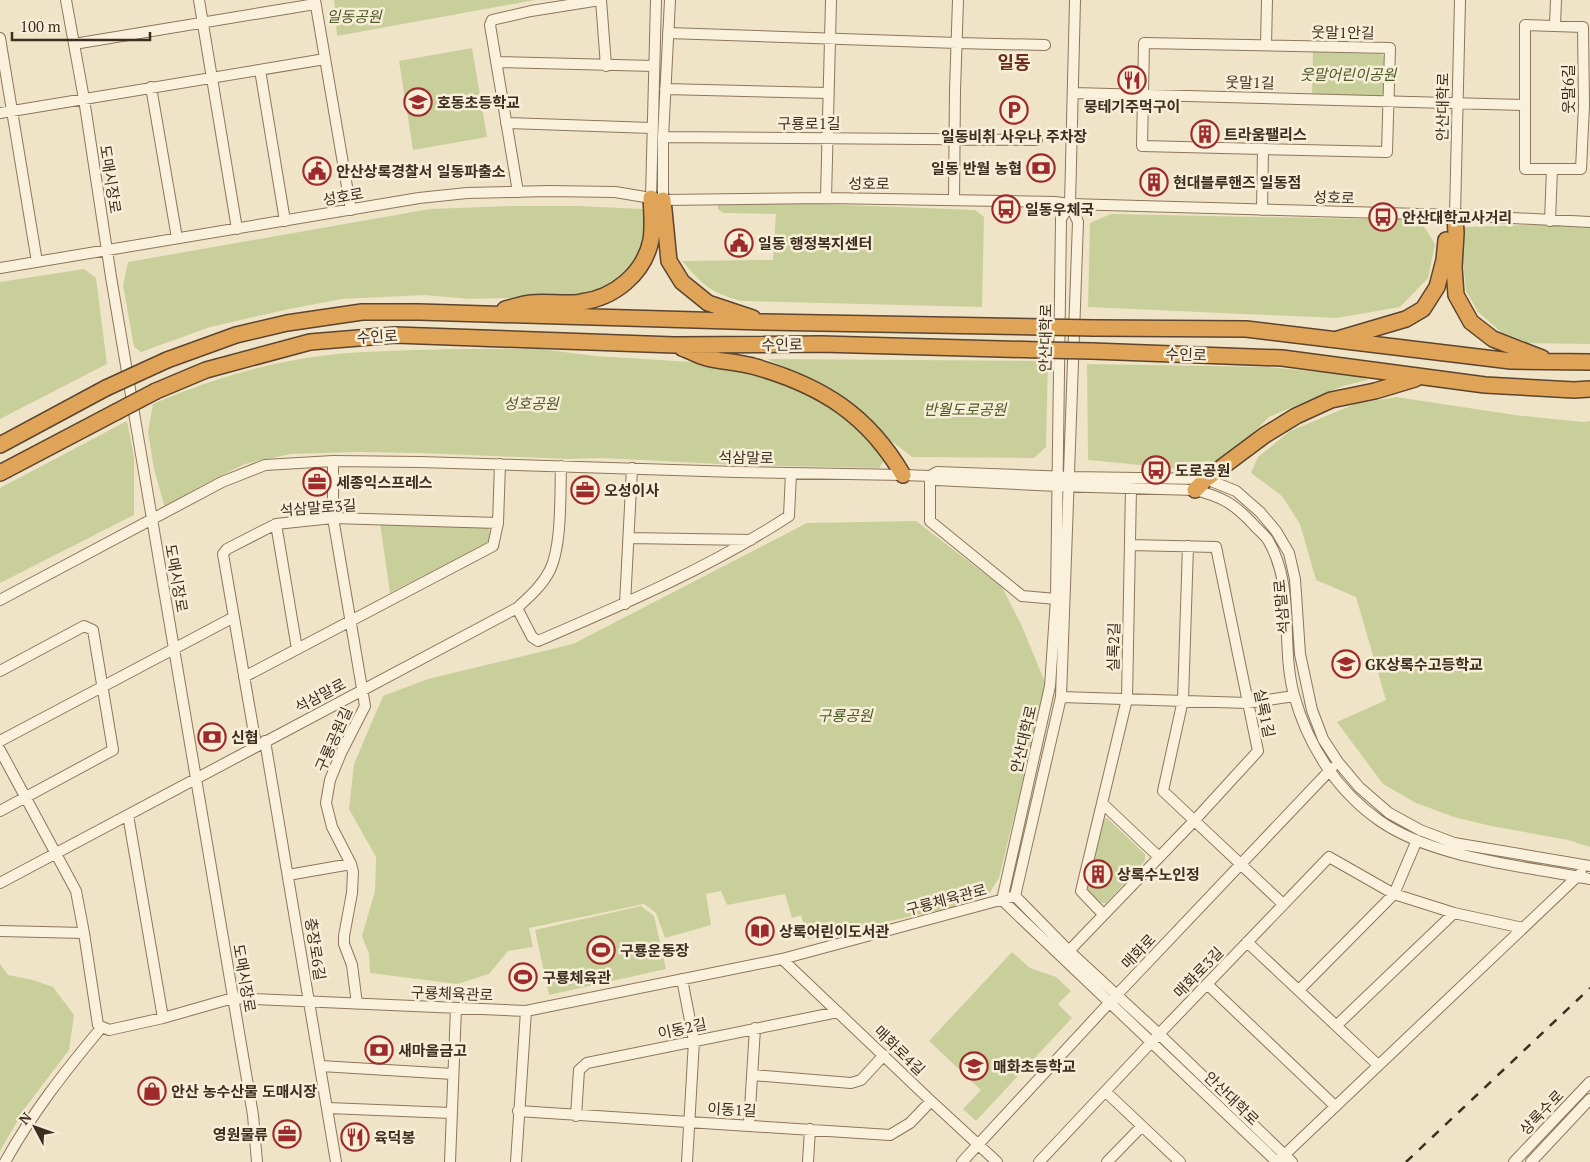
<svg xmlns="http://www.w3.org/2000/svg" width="1590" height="1162" font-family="'PT Serif','Noto Sans KR',serif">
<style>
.green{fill:#c9cf9b}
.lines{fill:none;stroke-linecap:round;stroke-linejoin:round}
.minor-casing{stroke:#8d765c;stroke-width:12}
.highway-casing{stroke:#5b4430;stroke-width:18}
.minor{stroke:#faf1dc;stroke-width:10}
.highway{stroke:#e0a458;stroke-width:15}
.rail{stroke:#3d2e20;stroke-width:2.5;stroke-dasharray:9 9;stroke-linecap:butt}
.highway-bridge-casing{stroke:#5b4430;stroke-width:18;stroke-linecap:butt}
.highway-bridge{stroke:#e0a458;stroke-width:15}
.labels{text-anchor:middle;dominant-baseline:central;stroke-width:5;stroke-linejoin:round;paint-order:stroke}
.park-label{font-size:15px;font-style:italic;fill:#4d5a26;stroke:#f7eed8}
.street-label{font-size:15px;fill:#3d2e20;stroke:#f7eed8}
.poi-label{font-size:15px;font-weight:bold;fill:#3d2e20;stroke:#f7eed8;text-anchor:start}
.quarter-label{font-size:18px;font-weight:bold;fill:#6b2e1e;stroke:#f7eed8}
</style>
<rect width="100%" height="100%" fill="#f0e4c8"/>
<path class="green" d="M334,0H535L337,36Z
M472,48L487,137L413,150L399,61Z
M1313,52L1381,54L1384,57L1383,93L1380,96L1312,94Z
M718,200L975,210L984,217L982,307L741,301C709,292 703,285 682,261L773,260L776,214L723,213L718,209Z
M513,206H579L643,209L650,212L642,255L606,293L530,300L502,298L470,299L424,295L342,299L289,309L210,327L141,352L134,347L123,285L128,262L430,209Z
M1111,214L1420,220L1435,244L1428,278L1400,307L1337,318L1088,307L1090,223Z
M1590,223V344L1523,343L1501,332L1478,312L1466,291L1463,262L1464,227Z
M84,269L96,278L107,364L0,419V282Z
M450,349H540L596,356L708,363L792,383L844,411L887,457L879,468L737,465L603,458L566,459L420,453L357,452L291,454L245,464L201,486L165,508L154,469L148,432L153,404C203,382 258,365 313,357C358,350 405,351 450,349Z
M767,359L1048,361L1046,447L1034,458L912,457L885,436L838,395Z
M1087,364L1268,367L1361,376L1368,380L1343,386L1269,417L1225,461L1203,471L1088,460Z
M1396,397L1515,415L1583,422L1590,421V847L1568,840L1491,826L1454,817L1416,803L1383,784L1337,722L1386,700L1356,597L1316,580L1300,524L1282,496L1251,473L1258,457L1290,431L1355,404Z
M127,421L134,457V515L0,583V488Z
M916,521L1002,587L1021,624L1046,685L999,878L989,894L963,905L808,939L801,915L792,918L785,894L727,905L721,891L706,894L711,925L665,938L656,913L644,904L529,928L533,947L508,951L489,974L457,984L370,973L369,954L362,936L375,891L376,857L349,809L354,764L383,696L428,679L573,644L807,523Z
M380,523L488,528L492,535L489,542L390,593Z
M1107,818L1145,854V861L1106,903H1099L1086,891L1103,819Z
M641,906L654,916L666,969L549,995L535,930Z
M1012,952L1030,968L1056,977L1071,991L1058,1004L1072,1018L976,1121L963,1109L981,1090L929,1041Z
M0,964L8,975L33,980L53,987L74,1015L69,1050L25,1108L0,1151Z"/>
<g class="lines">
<g class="minor-casing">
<path id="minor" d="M66,0L84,99L111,277L253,1115L257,1162
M199,0L237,229
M315,0L351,210
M601,0L606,66
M1075,0L1070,204L1078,222L1061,697L1015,896L1069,951L1159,1034L1292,1162
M1525,25L1583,27L1584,106L1581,169H1525Z
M1555,25L1556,0
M668,33L957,43L1045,45
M0,38L37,262
M1144,43L1390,48L1387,152L1142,146Z
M74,44L315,4
M1266,45L1267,0
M496,62L654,66
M260,70L285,221
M151,87L177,238
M665,89L828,93
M1073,93L1524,105
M0,113L325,59
M506,123L652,128
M663,137L1037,140
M518,192L490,25L492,20L531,11L600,0
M651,198L656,0
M826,198L831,0
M663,200V137L670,0
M954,200L955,90L958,0
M1070,204L1061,219L1056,599L1050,686L1002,900L1277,1162
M1262,210L1263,150
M1455,215L1460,0
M1550,221L1552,169
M0,268L419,198L467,193L550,191L615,192L663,200L826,198L1055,202L1070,204L1455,215L1590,222
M333,461V518L365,706L341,753L330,780L326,803L332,827L351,864L353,872L352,893L344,936V944L352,965L357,1004
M930,476L937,472L1070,477L1206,479L1236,491L1260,512L1276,531L1289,553L1295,579L1300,654L1312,710L1323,739L1338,762L1359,787L1389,813L1420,830L1454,843L1590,866
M930,476V521L1022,596L1056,599
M276,524L297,649
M629,538L751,540
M1188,546L1183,700L1163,791L1283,904
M0,600L222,482L265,465L333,461L419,462L736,472L903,475L930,476L936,480L1057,486L1195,490C1222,497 1233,503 1252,523C1257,529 1264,534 1268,540C1296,588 1280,644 1294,695C1308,746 1337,791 1380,821C1435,859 1525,866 1590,879
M625,604L632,468
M517,608L532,637L538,641C624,604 711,567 789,516L791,473
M0,671L84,626L93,630L113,750L0,811
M244,677L493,546L498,523L500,464
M1061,697L1247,703L1294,696
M0,741L234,617
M265,741L336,1162
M256,745L223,554L227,549L276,524L333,518L498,523
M0,750L76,891L84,933L98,1025L109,1030L163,1018L233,998L526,1011L782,959L1015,896
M1102,803L1159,857
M128,815L163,1018
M288,875L351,864
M0,883L517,608C529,597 542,586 550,570C562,545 560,495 561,466
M1103,914L1081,891L1127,699L1131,488
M0,931L84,933
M1247,942L1378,1065
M1066,954L1194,821L1258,751L1216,547L1130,545
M782,959L931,1101L997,1162
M682,979L694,1041L687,1162
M1207,984L1335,1106
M1299,990L1394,894L1417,840
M1337,1025L1454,913
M321,1066L453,1074
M752,1075L851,1083L861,1080L884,1055
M1106,1092L1180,1162
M328,1108L451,1113
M518,1111L890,1135L910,1123L931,1101
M576,1116L579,1070L587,1063L838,1012
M749,1125L755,1028
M1280,1159L1581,873
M5,1162C32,1113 66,1070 101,1028
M450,1162L456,1008
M516,1162L526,1011
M808,1162L810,1129
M962,1162L1110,1002L1332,768
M1039,1162L1159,1034L1329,857L1394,894L1454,913L1523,928
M1107,1162L1142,1126
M1514,1162L1590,1082
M1531,1162L1590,1099"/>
</g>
<g class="highway-casing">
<path id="highway" d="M663,200L669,261L682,282L708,303L753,318
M1455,215L1456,233L1454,267L1456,295L1471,322L1493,339L1542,358
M505,309C514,307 522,304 531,303C547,301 565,305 581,302C614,298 644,274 651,240C653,227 652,212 651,198
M1094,328L1246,329L1511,361L1590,362
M1338,339L1406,319L1423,309L1437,287L1444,260L1446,240
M682,348C690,351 699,356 707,358C723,362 740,362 756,367C822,386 868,415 903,475
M1092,351L1282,358L1485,385L1574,390L1590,389
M167,360L236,335L287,323L362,312H419L764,322L1042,327
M156,391L206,370L310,342L395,335L674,345L821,344L1040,350
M0,445L106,388
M0,473L116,412
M1195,490L1206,479L1265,435L1296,416L1331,400L1375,391L1415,379"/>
</g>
<use href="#minor" class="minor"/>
<use href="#highway" class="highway"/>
<path class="rail" d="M1406,1162L1590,988"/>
<g class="highway-bridge-casing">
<path id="highway-bridge" d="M1042,327L1094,328
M1040,350L1092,351
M106,388L167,360
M116,412L156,391"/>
</g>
<use href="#highway-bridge" class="highway-bridge"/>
</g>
<defs>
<g id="restaurant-ring" transform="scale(1.4375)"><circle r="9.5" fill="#f7eed8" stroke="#9e2a2b" stroke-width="1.5"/><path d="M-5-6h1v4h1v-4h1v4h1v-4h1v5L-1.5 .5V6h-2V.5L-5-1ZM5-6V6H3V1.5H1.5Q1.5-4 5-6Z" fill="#9e2a2b"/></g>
<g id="school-ring" transform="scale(1.4375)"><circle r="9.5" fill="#f7eed8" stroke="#9e2a2b" stroke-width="1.5"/><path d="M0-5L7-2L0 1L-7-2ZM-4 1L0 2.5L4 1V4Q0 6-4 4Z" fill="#9e2a2b"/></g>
<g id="parking-ring" transform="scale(1.4375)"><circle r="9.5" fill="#f7eed8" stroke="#9e2a2b" stroke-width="1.5"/><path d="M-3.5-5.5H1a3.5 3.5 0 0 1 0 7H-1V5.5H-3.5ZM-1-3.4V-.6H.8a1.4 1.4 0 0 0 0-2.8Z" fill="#9e2a2b"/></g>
<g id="building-ring" transform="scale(1.4375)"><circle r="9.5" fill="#f7eed8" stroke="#9e2a2b" stroke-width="1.5"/><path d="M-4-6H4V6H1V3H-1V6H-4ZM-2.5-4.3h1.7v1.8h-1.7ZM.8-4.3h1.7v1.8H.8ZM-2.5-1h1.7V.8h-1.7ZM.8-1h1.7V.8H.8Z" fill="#9e2a2b"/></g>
<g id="bank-ring" transform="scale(1.4375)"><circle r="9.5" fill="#f7eed8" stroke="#9e2a2b" stroke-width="1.5"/><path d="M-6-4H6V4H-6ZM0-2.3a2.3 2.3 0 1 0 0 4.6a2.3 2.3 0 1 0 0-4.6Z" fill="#9e2a2b"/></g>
<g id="civic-ring" transform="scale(1.4375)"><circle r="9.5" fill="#f7eed8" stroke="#9e2a2b" stroke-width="1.5"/><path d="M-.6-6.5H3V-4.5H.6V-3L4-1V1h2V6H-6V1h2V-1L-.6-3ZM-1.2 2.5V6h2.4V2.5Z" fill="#9e2a2b"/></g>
<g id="bus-ring" transform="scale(1.4375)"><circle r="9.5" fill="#f7eed8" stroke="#9e2a2b" stroke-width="1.5"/><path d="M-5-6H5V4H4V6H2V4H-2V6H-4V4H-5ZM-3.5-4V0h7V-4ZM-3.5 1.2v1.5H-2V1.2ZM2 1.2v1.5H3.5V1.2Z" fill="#9e2a2b"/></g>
<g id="office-ring" transform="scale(1.4375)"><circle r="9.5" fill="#f7eed8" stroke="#9e2a2b" stroke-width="1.5"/><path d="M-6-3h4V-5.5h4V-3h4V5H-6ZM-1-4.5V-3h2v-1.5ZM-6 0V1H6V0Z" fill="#9e2a2b"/></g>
<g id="library-ring" transform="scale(1.4375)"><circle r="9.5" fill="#f7eed8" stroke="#9e2a2b" stroke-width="1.5"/><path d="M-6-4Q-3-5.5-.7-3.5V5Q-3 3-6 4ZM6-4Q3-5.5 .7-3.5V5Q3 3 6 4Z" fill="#9e2a2b"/></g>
<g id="stadium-ring" transform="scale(1.4375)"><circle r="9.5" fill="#f7eed8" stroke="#9e2a2b" stroke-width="1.5"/><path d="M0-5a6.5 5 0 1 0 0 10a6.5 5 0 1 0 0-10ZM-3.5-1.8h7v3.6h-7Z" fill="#9e2a2b"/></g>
<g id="shop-ring" transform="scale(1.4375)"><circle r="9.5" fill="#f7eed8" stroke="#9e2a2b" stroke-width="1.5"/><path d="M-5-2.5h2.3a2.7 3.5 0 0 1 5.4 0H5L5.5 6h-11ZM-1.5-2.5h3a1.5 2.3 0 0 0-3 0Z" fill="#9e2a2b"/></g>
</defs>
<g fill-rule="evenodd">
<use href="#restaurant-ring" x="1132" y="80"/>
<use href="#school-ring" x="418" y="102"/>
<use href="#parking-ring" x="1014" y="110"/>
<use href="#building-ring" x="1205" y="134"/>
<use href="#bank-ring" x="1041" y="168"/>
<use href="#civic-ring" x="317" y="171"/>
<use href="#building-ring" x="1154" y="182"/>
<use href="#bus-ring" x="1006" y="209"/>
<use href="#bus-ring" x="1383" y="217"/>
<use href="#civic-ring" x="739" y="243"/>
<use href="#bus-ring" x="1156" y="470"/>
<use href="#office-ring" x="317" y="482"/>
<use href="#office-ring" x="585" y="490"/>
<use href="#school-ring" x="1346" y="664"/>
<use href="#bank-ring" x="212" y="737"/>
<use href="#building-ring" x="1098" y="874"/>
<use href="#library-ring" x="760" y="931"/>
<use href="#stadium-ring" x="601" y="950"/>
<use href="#stadium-ring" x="523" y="977"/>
<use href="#bank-ring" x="379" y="1050"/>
<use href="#school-ring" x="974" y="1066"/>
<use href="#shop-ring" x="152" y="1091"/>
<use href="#office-ring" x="287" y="1134"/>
<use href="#restaurant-ring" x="355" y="1137"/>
</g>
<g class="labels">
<g class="park-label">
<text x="354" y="16">일동공원</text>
<text x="1348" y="74">웃말어린이공원</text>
<text x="531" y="403">성호공원</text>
<text x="965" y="409">반월도로공원</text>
<text x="845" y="715">구룡공원</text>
</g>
<g class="street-label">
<text transform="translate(1343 32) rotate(1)">웃말1안길</text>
<text transform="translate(1250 82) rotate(1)">웃말1길</text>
<text transform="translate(1568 89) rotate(-90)">웃말6길</text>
<text transform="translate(1442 107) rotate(-89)">안산대학로</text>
<text x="809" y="123">구룡로1길</text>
<text transform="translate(111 179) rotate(81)">도매시장로</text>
<text transform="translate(869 183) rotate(1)">성호로</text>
<text transform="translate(343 196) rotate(-10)">성호로</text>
<text transform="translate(1334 197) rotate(2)">성호로</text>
<text transform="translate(377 336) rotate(-3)">수인로</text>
<text transform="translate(1045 338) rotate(-89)">안산대학로</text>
<text transform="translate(782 344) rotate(-1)">수인로</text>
<text transform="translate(1186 354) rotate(2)">수인로</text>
<text transform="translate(746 457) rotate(1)">석삼말로</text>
<text transform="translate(318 507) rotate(-4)">석삼말로3길</text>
<text transform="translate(177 578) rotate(80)">도매시장로</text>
<text transform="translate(1281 607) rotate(-95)">석삼말로</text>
<text transform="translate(1113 647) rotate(-89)">실록2길</text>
<text transform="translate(320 695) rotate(-28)">석삼말로</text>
<text transform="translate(1265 713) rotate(78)">실록1길</text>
<text transform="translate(333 739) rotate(-66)">구룡공원길</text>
<text transform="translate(1023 739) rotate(-77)">안산대학로</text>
<text transform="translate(946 899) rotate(-15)">구룡체육관로</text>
<text transform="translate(316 949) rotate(81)">충장로6길</text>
<text transform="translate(1138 951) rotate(-46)">매화로</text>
<text transform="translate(1198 972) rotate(-46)">매화로3길</text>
<text transform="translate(245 978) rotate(80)">도매시장로</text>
<text transform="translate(452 993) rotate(2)">구룡체육관로</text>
<text transform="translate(682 1028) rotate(-12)">이동2길</text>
<text transform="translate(900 1050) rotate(44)">매화로4길</text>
<text transform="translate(1232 1098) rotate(44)">안산대학로</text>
<text transform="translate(732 1109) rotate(3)">이동1길</text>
<text transform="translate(1541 1112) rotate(-46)">상록수로</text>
</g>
<g class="poi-label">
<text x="437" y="102">호동초등학교</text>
<text x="1132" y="106" text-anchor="middle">뭉테기주먹구이</text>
<text x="1224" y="134">트라움팰리스</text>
<text x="1014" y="136" text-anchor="middle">일동비취 사우나 주차장</text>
<text x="1022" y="168" text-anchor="end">일동 반월 농협</text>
<text x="336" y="171">안산상록경찰서 일동파출소</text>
<text x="1173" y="182">현대블루핸즈 일동점</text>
<text x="1025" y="209">일동우체국</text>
<text x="1402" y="217">안산대학교사거리</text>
<text x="758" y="243">일동 행정복지센터</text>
<text x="1175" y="470">도로공원</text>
<text x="336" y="482">세종익스프레스</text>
<text x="604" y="490">오성이사</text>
<text x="1365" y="664">GK상록수고등학교</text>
<text x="231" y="737">신협</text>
<text x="1117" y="874">상록수노인정</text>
<text x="779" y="931">상록어린이도서관</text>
<text x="620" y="950">구룡운동장</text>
<text x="542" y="977">구룡체육관</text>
<text x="398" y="1050">새마을금고</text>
<text x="993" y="1066">매화초등학교</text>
<text x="171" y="1091">안산 농수산물 도매시장</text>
<text x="268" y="1134" text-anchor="end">영원물류</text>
<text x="374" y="1137">육덕봉</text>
</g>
<g class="quarter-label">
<text x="1014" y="62">일동</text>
</g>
</g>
<g transform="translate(35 1127) rotate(311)" stroke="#f7eed8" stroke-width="4" paint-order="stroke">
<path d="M0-4L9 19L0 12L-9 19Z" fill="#3d2e20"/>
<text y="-8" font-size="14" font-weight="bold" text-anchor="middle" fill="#3d2e20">N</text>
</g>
<path d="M12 32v8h138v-8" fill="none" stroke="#3d2e20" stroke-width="2.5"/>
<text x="20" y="32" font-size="15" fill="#3d2e20" stroke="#f7eed8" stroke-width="4" paint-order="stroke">100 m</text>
</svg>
